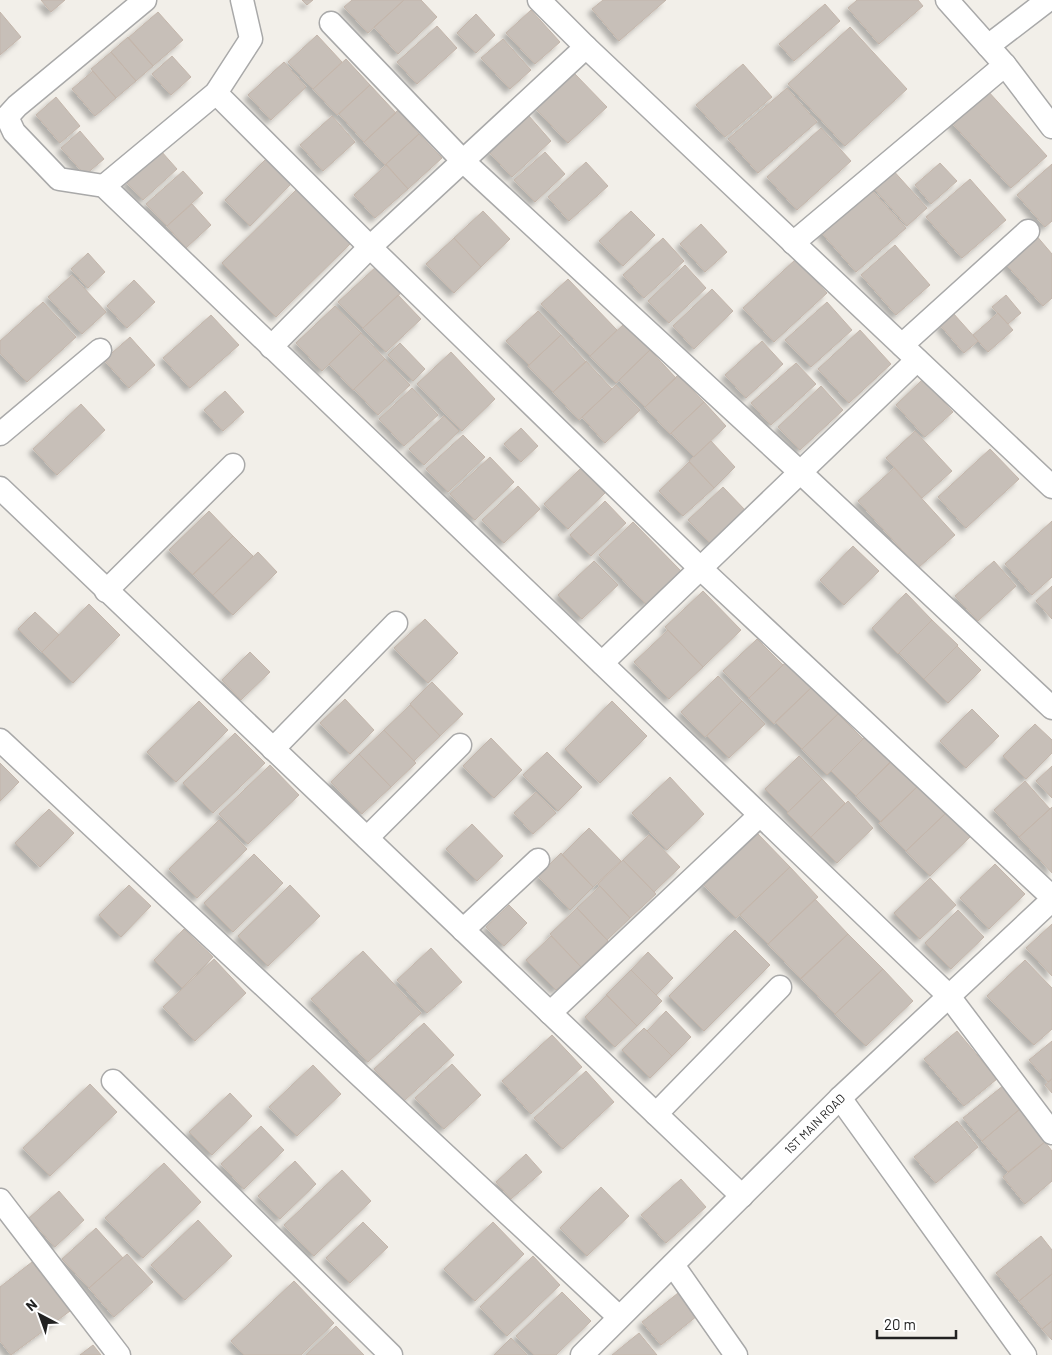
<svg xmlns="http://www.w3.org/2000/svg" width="1052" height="1355" font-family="Barlow,sans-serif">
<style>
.building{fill:#c7bfb8;stroke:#c4b6ab;filter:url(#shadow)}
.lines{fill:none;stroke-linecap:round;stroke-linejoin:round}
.minor-casing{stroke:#a9a9a9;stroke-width:25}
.minor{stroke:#fff;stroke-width:22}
.labels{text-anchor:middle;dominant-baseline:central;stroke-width:5;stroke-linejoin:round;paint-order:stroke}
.street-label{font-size:12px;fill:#222;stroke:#fff}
</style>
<defs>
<filter id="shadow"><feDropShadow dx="-4.5" dy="4.5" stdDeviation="2.5" flood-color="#0004"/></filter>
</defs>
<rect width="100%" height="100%" fill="#f2efe9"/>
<path class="building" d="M41,0H65L51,12Z
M302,0H313L307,5Z
M352,0H404L368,33L344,7Z
M404,0H421L437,17L398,54L374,27Z
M603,0H666L619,41L592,9Z
M857,0H918L923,6L879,44L848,8Z
M825,4L840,21L794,61L779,44Z
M531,10L560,42L535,64L506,33Z
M0,12L21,37L0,55Z
M158,12L183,40L153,66L128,38Z
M476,14L495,35L476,53L457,33Z
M437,26L457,48L417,84L397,62Z
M850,27L907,89L845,146L788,84Z
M317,35L342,62L313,89L288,62Z
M128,37L153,66L136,81L111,52Z
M503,39L531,70L510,89L481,58Z
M111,52L136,81L116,98L91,69Z
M172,56L191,77L171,95L152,74Z
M346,59L370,85L337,115L313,89Z
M284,62L306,87L271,120L248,95Z
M743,64L772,97L725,137L696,105Z
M93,71L116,98L95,116L72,89Z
M574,73L607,107L568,143L536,109Z
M370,85L396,113L364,142L339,114Z
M787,88L817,122L758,173L728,139Z
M987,90L1047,156L1011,188L951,122Z
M56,97L80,126L60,143L36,115Z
M398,110L419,134L385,165L364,142Z
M332,116L355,142L323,171L300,145Z
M529,116L551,141L512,177L489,152Z
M821,128L851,161L797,210L767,177Z
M80,131L104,159L85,175L61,148Z
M419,134L442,158L408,189L386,164Z
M161,151L177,169L143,200L126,182Z
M545,152L565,174L535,202L514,180Z
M267,158L292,183L250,226L225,200Z
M586,162L608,186L569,221L548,197Z
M940,163L957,181L931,204L915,185Z
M1052,164V221L1045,227L1017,195Z
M386,165L408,189L375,218L354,195Z
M891,168L927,208L907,226L871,185Z
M183,171L203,193L167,226L146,204Z
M970,179L1006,220L962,258L926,217Z
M298,188L352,242L276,317L222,263Z
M870,188L906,228L856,272L820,231Z
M192,204L211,225L186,248L167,226Z
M483,211L510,239L481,267L454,238Z
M631,211L655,235L623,266L599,241Z
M701,224L727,252L705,272L680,244Z
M1035,234L1052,254V298L1043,306L1004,262Z
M454,238L481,267L454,293L426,264Z
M663,238L684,261L644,298L623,275Z
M895,245L930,285L896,315L861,275Z
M88,253L105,272L88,288L71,269Z
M796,259L827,293L774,342L743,308Z
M378,265L403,291L363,328L338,302Z
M685,265L706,288L669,323L648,301Z
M72,275L106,312L82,334L48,297Z
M568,279L617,330L590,356L541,304Z
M134,280L155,302L127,328L107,306Z
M712,289L733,311L694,349L673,326Z
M398,295L421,319L386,352L363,328Z
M1006,295L1021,313L1008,324L992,307Z
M43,302L76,337L27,382L0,353V341Z
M827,302L852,330L811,367L785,340Z
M335,306L361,333L322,371L296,343Z
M538,311L561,335L529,365L506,341Z
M953,313L978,341L964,353L940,325Z
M998,313L1013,330L988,352L973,335Z
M211,315L239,345L190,388L163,358Z
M625,323L650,350L616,383L590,356Z
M860,330L891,364L849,403L818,369Z
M361,333L385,359L353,390L329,364Z
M561,335L586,362L553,392L528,366Z
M130,337L155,365L129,388L104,360Z
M762,341L783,364L746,398L725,375Z
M400,343L425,369L413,381L388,355Z
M650,350L676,378L645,407L619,380Z
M451,352L495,399L462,431L417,384Z
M385,359L410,385L378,415L354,389Z
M586,361L612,389L579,420L553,392Z
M796,363L816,384L771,425L751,403Z
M678,375L704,402L670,434L645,407Z
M923,379L953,412L925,437L896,405Z
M616,385L640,410L605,443L582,417Z
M821,386L843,410L800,450L778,427Z
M412,388L438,415L404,446L379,419Z
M225,391L244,412L223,431L204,410Z
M704,402L726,426L694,457L671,433Z
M81,404L105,430L57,475L33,449Z
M444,416L459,431L424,465L409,449Z
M521,428L538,446L521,462L504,444Z
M915,431L952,471L922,498L886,458Z
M463,435L485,457L448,492L426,469Z
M711,441L735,467L714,488L689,461Z
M990,449L1019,479L966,528L938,497Z
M490,457L514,482L475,520L450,494Z
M689,462L714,488L683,516L659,491Z
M581,468L605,493L568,529L544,504Z
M894,468L955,535L918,568L858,501Z
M518,486L540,509L504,543L482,520Z
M723,487L746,511L711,544L688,520Z
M605,501L626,523L591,556L570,535Z
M209,511L233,536L193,575L169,550Z
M1052,521V577L1032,595L1005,564Z
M633,522L681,571L646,604L599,555Z
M233,536L253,556L213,595L193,574Z
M853,546L879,571L844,605L820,580Z
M258,552L277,572L233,615L213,595Z
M594,561L618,585L582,619L558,595Z
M994,561L1016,586L978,621L955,596Z
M1052,586V619L1036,601Z
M703,591L741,630L703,667L665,627Z
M906,593L932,620L898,654L872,628Z
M89,604L120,635L73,683L42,652Z
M35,612L59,635L42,652L18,629Z
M425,619L458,653L428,683L394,648Z
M932,620L958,645L924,679L899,653Z
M668,630L703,667L669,699L634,662Z
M757,639L783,665L749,698L723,671Z
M957,646L981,670L948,703L924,679Z
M250,652L270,672L241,700L222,680Z
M787,661L812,687L774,724L749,698Z
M718,676L742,701L705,737L681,712Z
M432,682L463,714L440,736L410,704Z
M812,687L838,714L802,749L775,722Z
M345,699L374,730L350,754L320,723Z
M199,701L228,730L176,782L147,752Z
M612,701L647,736L600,783L565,749Z
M742,701L765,724L729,758L707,736Z
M410,705L440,736L414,761L384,730Z
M972,709L999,736L966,768L940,741Z
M838,714L863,739L827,775L802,749Z
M1035,724L1052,740V753L1026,779L1003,756Z
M384,730L416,763L391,787L359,754Z
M235,733L265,763L213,813L183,783Z
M867,735L892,761L856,796L831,771Z
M491,738L522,770L494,798L463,766Z
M547,752L582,787L558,811L523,775Z
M359,754L391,787L362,814L331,782Z
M799,756L822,779L788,812L765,789Z
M892,760L918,786L881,822L856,796Z
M0,763L19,782L0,801Z
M270,765L299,795L248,844L219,814Z
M1052,766V798L1036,781Z
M670,777L704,814L667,850L632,813Z
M822,779L845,803L811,837L787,813Z
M1025,781L1050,809L1019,837L994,810Z
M918,786L945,814L906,851L879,823Z
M536,792L556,813L533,834L514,813Z
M848,801L873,828L837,863L811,837Z
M1052,807V873L1019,837Z
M49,809L74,833L40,867L15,843Z
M946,813L970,837L930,876L906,851Z
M219,820L247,849L197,898L169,869Z
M472,824L503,856L477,881L446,849Z
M589,828L621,861L593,887L562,855Z
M757,833L790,867L736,918L703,884Z
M649,835L680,867L654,892L623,860Z
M561,853L593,887L570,910L538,876Z
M254,854L283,883L233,932L204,903Z
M623,860L656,894L630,918L598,884Z
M995,864L1025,894L989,929L960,898Z
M790,867L818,897L768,944L740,915Z
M930,878L956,905L920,939L894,913Z
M129,885L151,906L121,937L99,915Z
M290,885L320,916L268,966L238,936Z
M600,886L630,918L607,940L577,908Z
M815,899L848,934L801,979L768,944Z
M509,905L527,923L504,946L486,927Z
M577,908L608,941L581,967L550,934Z
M958,910L984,937L951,969L925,943Z
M1052,924V976L1026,948Z
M184,929L213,957L182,988L154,960Z
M735,930L770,965L704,1031L669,996Z
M848,934L883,969L835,1014L801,978Z
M551,936L581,967L556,990L526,960Z
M431,948L462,982L427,1013L397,980Z
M363,951L421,1013L368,1062L311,999Z
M648,952L673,978L656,995L631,970Z
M214,959L246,993L195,1041L163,1007Z
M1025,960L1052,988V1029L1034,1045L987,996Z
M883,969L913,1001L866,1046L835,1014Z
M631,970L662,1001L637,1026L606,995Z
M607,995L637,1026L615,1047L585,1017Z
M666,1011L691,1037L672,1056L647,1031Z
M424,1023L454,1055L404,1101L374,1069Z
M644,1028L672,1056L650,1078L622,1050Z
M957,1031L997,1079L964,1106L924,1059Z
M552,1035L582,1067L531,1114L502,1081Z
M1052,1041V1079L1048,1082L1029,1060Z
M452,1064L481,1095L444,1129L415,1098Z
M313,1065L341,1094L297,1136L269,1107Z
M586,1071L614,1102L563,1149L534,1118Z
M1052,1079V1093L1045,1085Z
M90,1084L117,1112L50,1176L23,1148Z
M1004,1085L1020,1109L982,1141L963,1118Z
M230,1093L252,1116L212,1155L189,1132Z
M1020,1109L1047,1140L1008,1172L982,1141Z
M957,1121L978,1147L936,1183L914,1157Z
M261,1126L284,1150L244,1189L221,1164Z
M1045,1142L1052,1151V1181L1025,1204L1003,1177Z
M526,1154L542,1172L511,1199L496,1182Z
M295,1161L316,1184L280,1219L258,1196Z
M164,1163L201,1202L143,1258L105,1218Z
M342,1170L371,1201L314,1256L284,1225Z
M681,1179L706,1207L666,1243L641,1215Z
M601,1187L629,1216L587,1256L560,1228Z
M59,1191L84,1220L55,1247L29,1218Z
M198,1220L232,1256L185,1300L151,1265Z
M363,1222L388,1247L350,1283L326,1258Z
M493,1222L524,1254L475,1301L444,1269Z
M96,1228L123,1258L89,1288L62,1259Z
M1041,1236L1052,1250V1274L1019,1301L996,1273Z
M127,1254L153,1282L114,1317L89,1288Z
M533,1256L560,1285L507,1336L480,1307Z
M32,1262L70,1311L11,1355L0,1341V1287Z
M1052,1274V1321L1042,1329L1019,1301Z
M294,1281L334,1323L301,1355H244L231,1341Z
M562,1292L591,1321L556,1355H534L516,1336Z
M678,1293L697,1316L661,1345L642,1322Z
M1052,1321V1340L1042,1329Z
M336,1326L364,1355H306Z
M639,1333L657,1355H612Z
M511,1338L527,1355H494Z
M93,1345L101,1355H80Z"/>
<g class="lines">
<g class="minor-casing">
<g id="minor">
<path d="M145,0L17,106L7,117L14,132L59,179L104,186L948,995L1052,1133"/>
<path d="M539,0L586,47L1052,487"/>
<path d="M331,23L463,161L800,472L1052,708"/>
<path d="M988,46L1048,0"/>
<path d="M1005,65L1052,127"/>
<path d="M216,93L370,247L700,568L1052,897"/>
<path d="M104,186L216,93L251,39L242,0"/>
<path d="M793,243L1005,65L947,0"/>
<path d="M902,345L1028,231"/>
<path d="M271,347L370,247L586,47"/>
<path d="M0,434L100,350"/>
<path d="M0,488L742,1196"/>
<path d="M106,591L233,465"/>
<path d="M602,663L917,360"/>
<path d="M0,740L619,1317"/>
<path d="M273,749L396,623"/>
<path d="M367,838L460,745"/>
<path d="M463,930L538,860"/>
<path d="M550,1013L760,815"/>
<path d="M113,1081L391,1355"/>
<path d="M840,1098L1025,1355"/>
<path d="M656,1114L780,987"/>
<path d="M0,1200L119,1355"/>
<path d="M673,1265L736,1355"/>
<path id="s1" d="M582,1355L840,1098L1052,900"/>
</g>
</g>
<use href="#minor" class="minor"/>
</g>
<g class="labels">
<g class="street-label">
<text stroke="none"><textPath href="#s1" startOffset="328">1ST MAIN ROAD</textPath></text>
</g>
</g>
<g transform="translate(40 1315) rotate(319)" stroke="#ffffff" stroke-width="4" paint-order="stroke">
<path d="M0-4L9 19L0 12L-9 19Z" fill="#222222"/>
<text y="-8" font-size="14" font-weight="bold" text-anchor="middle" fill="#222222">N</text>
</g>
<path d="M877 1330v8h79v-8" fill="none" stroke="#222222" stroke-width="2.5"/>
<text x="884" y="1330" font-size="15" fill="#222222" stroke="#ffffff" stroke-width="4" paint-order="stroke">20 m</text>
</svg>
